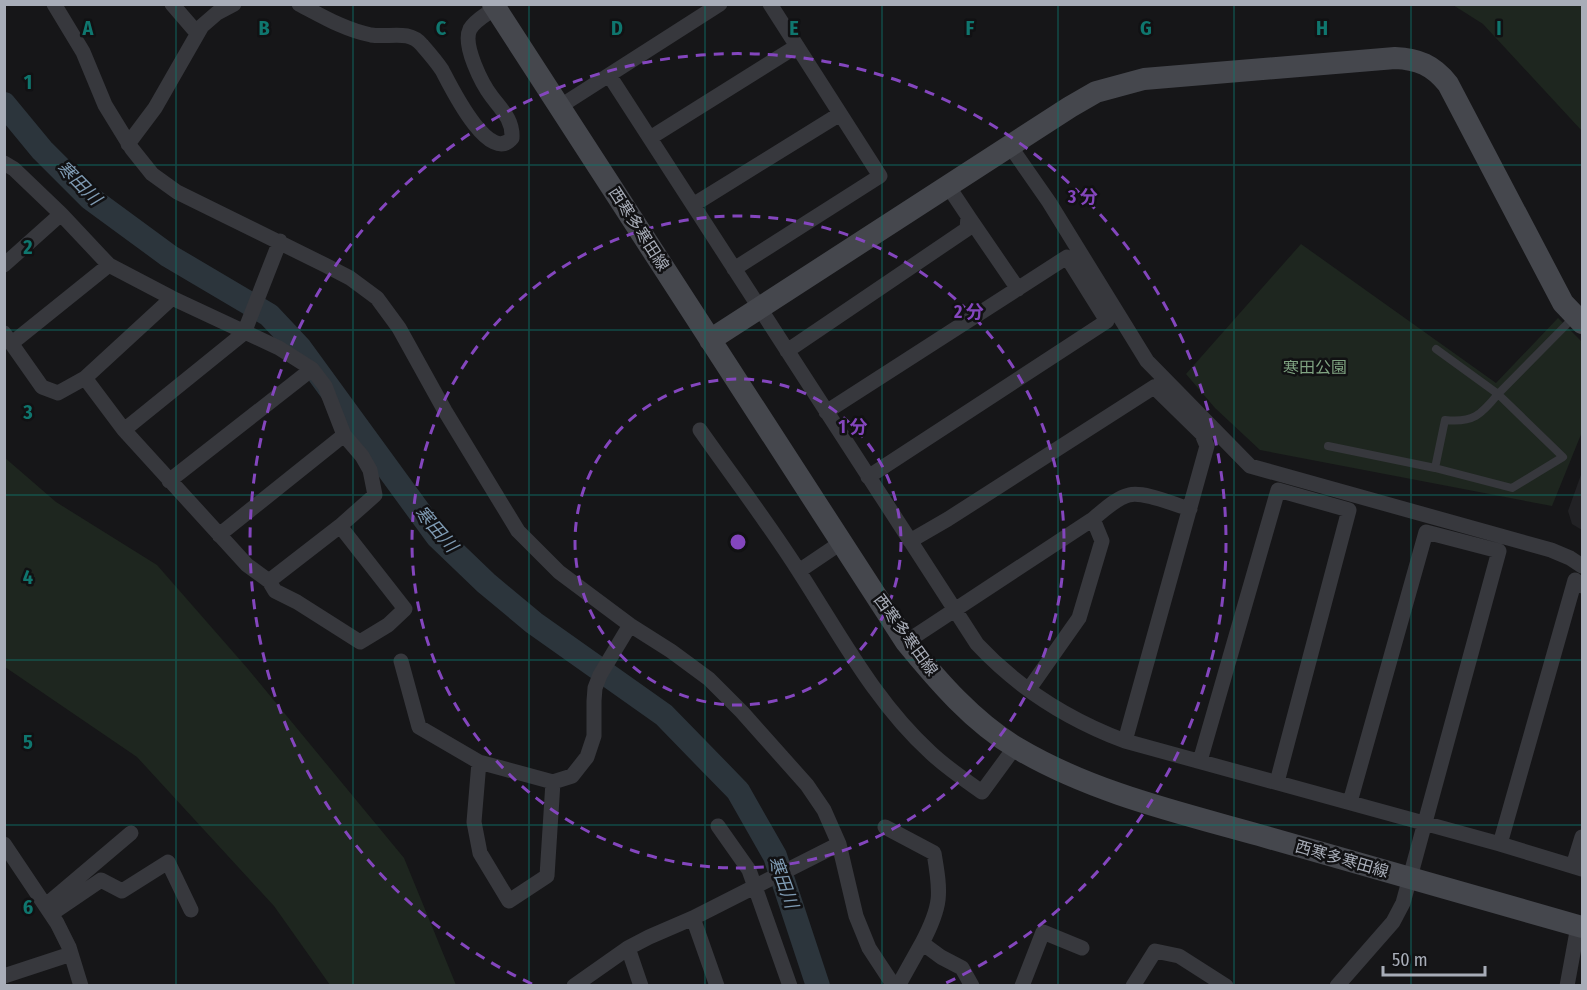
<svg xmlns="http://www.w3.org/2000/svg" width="1587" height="990" font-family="'Fira Sans Condensed','Noto Sans JP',sans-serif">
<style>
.built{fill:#222225}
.green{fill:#1e261f}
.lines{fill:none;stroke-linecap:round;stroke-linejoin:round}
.river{stroke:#2c353c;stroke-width:24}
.lane{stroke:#37383d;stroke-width:8}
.street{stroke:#37383d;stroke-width:15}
.secondary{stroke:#45474d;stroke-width:22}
.grid{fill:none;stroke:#0f766e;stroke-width:1.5;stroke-opacity:0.55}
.ring{fill:none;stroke:#8446be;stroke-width:3;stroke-dasharray:10 8}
.labels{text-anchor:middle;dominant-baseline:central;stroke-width:5;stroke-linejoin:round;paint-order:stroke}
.street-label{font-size:16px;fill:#a8adb8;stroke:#111113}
.park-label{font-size:16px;fill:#7fa381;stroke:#111113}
.water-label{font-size:18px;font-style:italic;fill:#7f9bb3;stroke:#111113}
.grid-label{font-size:20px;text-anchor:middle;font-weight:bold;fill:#0f766e;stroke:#111113;stroke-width:5;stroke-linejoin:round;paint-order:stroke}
.centre{fill:#8446be;stroke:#111113;stroke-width:3}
.ring-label{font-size:18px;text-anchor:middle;font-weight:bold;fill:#8446be;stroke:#111113;stroke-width:5;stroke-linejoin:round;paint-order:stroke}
</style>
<rect width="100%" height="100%" fill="#161618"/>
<path class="built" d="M1582,472V530L1572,524L1568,511Z"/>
<path class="green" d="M1453,5H1582V131L1483,24Z
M1301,244L1496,383L1558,318L1582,342V432L1552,506L1260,450L1215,408L1186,374Z
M4,457L56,502L157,565L248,669L404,858L456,985H330L274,906L137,757L5,667Z"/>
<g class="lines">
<path class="river" d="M4,104L42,150L90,198L169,256L269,315L300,348L437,536L486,583L534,623L664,715L738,791L775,856L818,986"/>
<path class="lane" d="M1436,349L1498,394L1573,318
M1328,446L1435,468L1445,420C1473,423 1481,415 1498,394L1563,457L1512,488L1435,468"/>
<path class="street" d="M54,4L83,52L105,105L132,149L152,174L177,192L325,265L350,278L377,298L399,328L445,411L518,531L559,572L630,625L671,651L709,679L742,712L807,785L824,810L839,844L856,916L869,948L894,986
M172,4L197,33
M299,4C322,16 345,30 371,35C389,38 409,29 422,45C429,53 436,61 442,70C450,85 489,166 512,138C513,120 502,110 492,97C482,84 462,45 470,29C475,20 487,14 495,8
M609,75L977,644C1018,688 1069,720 1125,741L1500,844L1582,869
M559,107L720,4
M650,138L797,46
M128,144L155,108L202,26L217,13L234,4
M1010,146L1049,202L1147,361L1250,466L1551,550L1570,558L1582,566
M4,163L14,169L61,214L109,265L172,298L279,348L312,369L325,386L344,435L362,456L370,470L375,495L340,526L269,581
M693,205L840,114
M968,216L1018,289
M4,265L61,214
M734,269L880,176L770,4
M4,333L42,387L58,393L85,378L124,430L247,565L269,581L275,591L297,602L360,642L388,625L405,609L340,526
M12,343L109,265
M787,351L967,229L968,216L948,186
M85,378L172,298
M826,412L1067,257L1107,321L868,477
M124,430L244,333L280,241
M700,430C733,477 769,524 800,573C840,635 875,702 931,753C947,768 965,780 982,792L1015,747
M169,481L312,369
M219,535L344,435
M910,541L948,519L1154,387L1202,434L1207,446L1125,741
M799,571L842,542
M906,642L1093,519C1103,511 1116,498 1129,495C1144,491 1175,505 1190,509
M401,661L419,727L479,762L553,782L572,776L587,757L594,736V701L595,688L600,675L630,625
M1029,689L1079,618L1102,541L1093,519
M1200,761L1278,490L1349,510L1277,782
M479,762L474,822L480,853L509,901L547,876L553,782
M718,826L749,870L790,986
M885,827L934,853C941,894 942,905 922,943
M4,844L57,923L69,947L81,986
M1500,844L1575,580L1582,586
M1573,866L1582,837
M46,905L131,833
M51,914L101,880L122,891L168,862L191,910
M693,918L717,986
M628,948L641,986
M4,976L71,954
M574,986L628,948L649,937L693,918L839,844
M898,986L922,943L941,957L962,968L972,986
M1022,986L1043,932L1082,948
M1133,986L1155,951L1179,956L1226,986
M1337,986L1393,922L1403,903L1499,551L1426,532L1350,802
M1567,986L1578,926"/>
<path class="secondary" d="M493,4L906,642C938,681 973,722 1017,748C1091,792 1177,812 1259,835C1367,866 1475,896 1582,927
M710,340L1070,107L1096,92L1144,79L1395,58C1418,59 1433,65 1448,84L1563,303L1582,323"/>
</g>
<path class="grid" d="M176,4V986M353,4V986M529,4V986M705,4V986M882,4V986M1058,4V986M1234,4V986M1411,4V986M4,165H1582M4,330H1582M4,495H1582M4,660H1582M4,825H1582"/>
<g class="ring">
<circle cx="738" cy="542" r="163"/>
<circle cx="738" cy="542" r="326"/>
<path d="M532 984A488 488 0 1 1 944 984"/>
</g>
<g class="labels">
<g class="street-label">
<text transform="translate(639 229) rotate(57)">西寒多寒田線</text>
<text transform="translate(906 635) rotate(54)">西寒多寒田線</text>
<text transform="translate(1342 859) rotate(16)">西寒多寒田線</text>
</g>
<g class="park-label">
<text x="1315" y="367">寒田公園</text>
</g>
<g class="water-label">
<text transform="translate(79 183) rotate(45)">寒田川</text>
<text transform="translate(436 529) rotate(49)">寒田川</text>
<text transform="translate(783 882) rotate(70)">寒田川</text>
</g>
</g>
<g class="grid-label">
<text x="88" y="35">A</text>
<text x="264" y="35">B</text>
<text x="441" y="35">C</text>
<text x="617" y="35">D</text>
<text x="794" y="35">E</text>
<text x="970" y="35">F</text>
<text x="1146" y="35">G</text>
<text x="1322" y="35">H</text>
<text x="1499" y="35">I</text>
<text x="28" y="89">1</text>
<text x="28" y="254">2</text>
<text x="28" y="419">3</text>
<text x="28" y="584">4</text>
<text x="28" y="749">5</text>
<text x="28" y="914">6</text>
</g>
<circle cx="738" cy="542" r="9" class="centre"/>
<g class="ring-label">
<text x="1083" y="203">3 分</text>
<text x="969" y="318">2 分</text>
<text x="853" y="433">1 分</text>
</g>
<rect width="1587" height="990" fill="none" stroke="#a8adb8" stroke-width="12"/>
<path d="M1383 966v9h102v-9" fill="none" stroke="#a8adb8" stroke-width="3"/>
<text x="1392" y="966" font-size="18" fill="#a8adb8" stroke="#111113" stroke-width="4.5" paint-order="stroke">50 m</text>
</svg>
